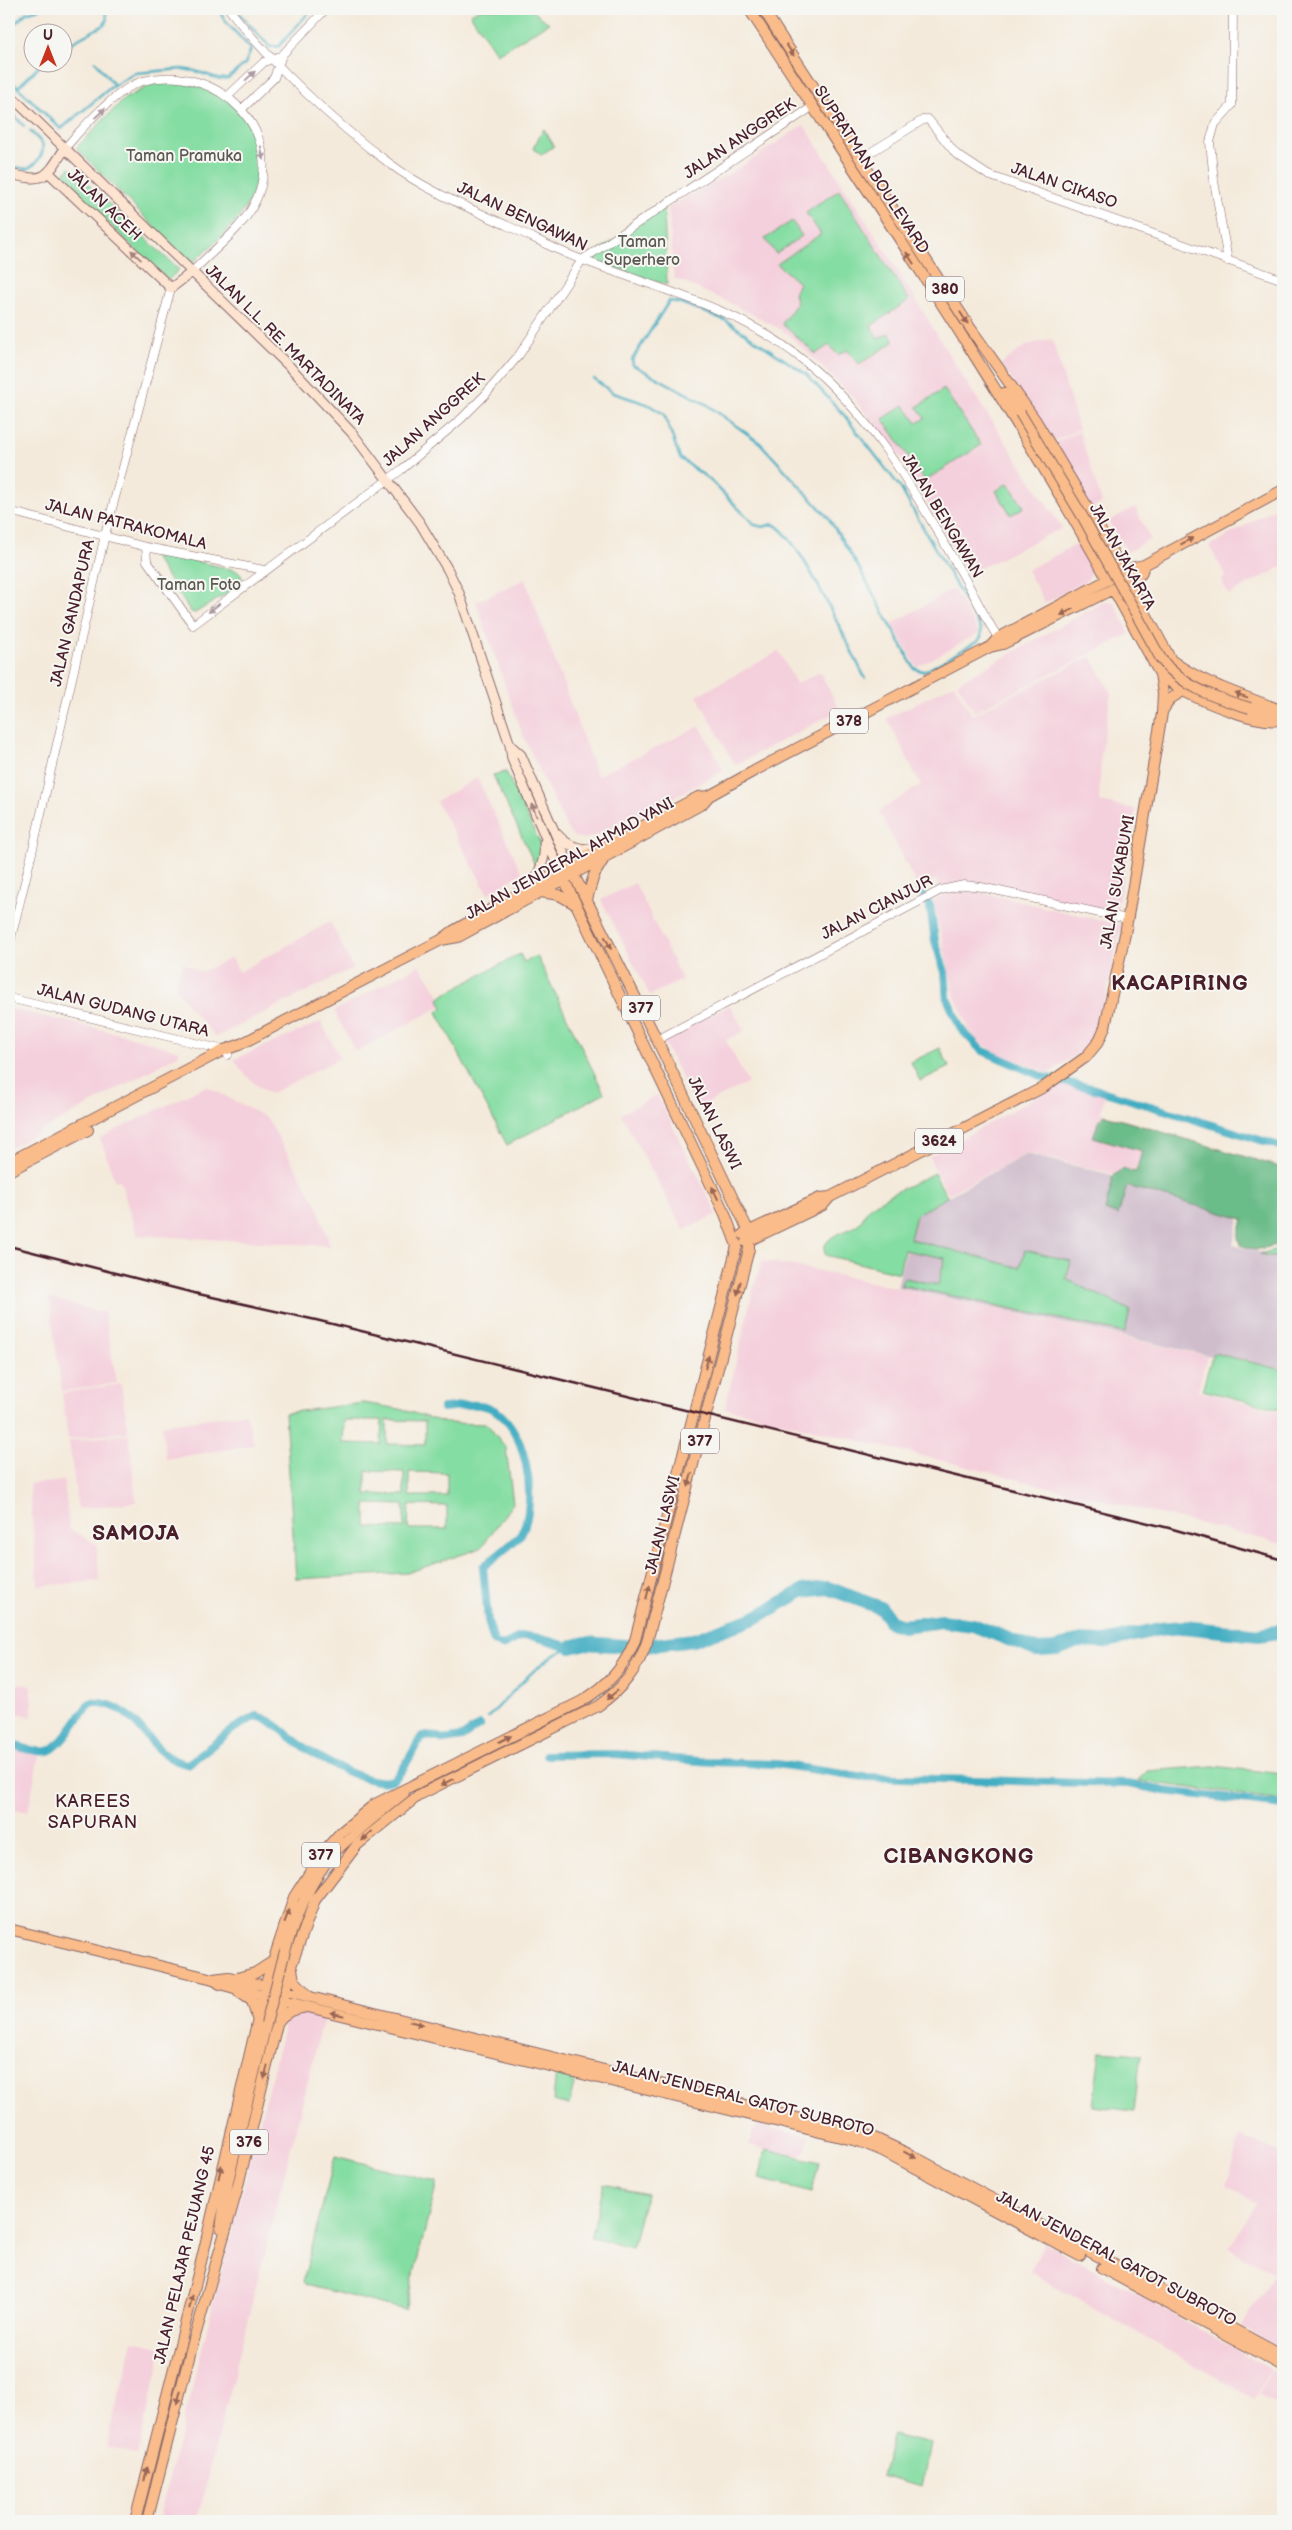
<svg xmlns="http://www.w3.org/2000/svg" width="1292" height="2530" font-family="'Balsamiq Sans',sans-serif">
<style>
.built{fill:#f4cfdc}
.industrial{fill:#d0bdcc}
.green{fill:#84dda2;stroke:#677e66;fill-rule:evenodd}
.forest{fill:#6bbc88;stroke:#5a6e5a}
.lines{fill:none;stroke-linecap:round;stroke-linejoin:round}
.stream{stroke:#43adc2;stroke-width:2.5}
.canal{stroke:#43adc2;stroke-width:8}
.river{stroke:#43adc2;stroke-width:14}
.tertiary-casing{stroke:#866669;stroke-width:9}
.secondary-casing{stroke:#866669;stroke-width:11}
.primary-casing{stroke:#866669;stroke-width:12}
.tertiary{stroke:#fff;stroke-width:8}
.secondary{stroke:#fde4d0;stroke-width:9}
.primary{stroke:#f9bc8a;stroke-width:10}
.rail{stroke:#4a1f2b;stroke-width:2.5}
.primary-bridge-casing{stroke:#866669;stroke-width:12;stroke-linecap:butt}
.primary-bridge{stroke:#f9bc8a;stroke-width:10}
.oneway{fill:#996656}
.oneway2{fill:#ae9aa0}
.oneway3{fill:#a4827e}
.labels{text-anchor:middle;dominant-baseline:central;stroke-width:4;stroke-linejoin:round;paint-order:stroke}
.shield{fill:#f6f6f2;stroke:#7e6067;stroke-width:1}
.shield-label{font-size:15px;font-weight:bold;fill:#4a1f2b}
.street-label{font-size:16px;fill:#4a1f2b;stroke:#f6f6f2}
.park-label{font-size:16px;fill:#5b584f;stroke:#f6f6f2}
.neighbourhood-label{font-size:18px;letter-spacing:1px;fill:#4a1f2b;stroke:#f6f6f2}
.district-label{font-size:21px;font-weight:bold;letter-spacing:1px;fill:#4a1f2b;stroke:#f6f6f2}
</style>
<rect width="100%" height="100%" fill="#f6f6f2"/>
<filter id="ink" filterUnits="userSpaceOnUse"><feTurbulence type="fractalNoise" baseFrequency=".02" numOctaves="2"/><feDisplacementMap in="SourceGraphic" scale="10" xChannelSelector="R" yChannelSelector="G"/><feConvolveMatrix kernelMatrix="1 2 1 2 8 2 1 2 1" color-interpolation-filters="sRGB"/></filter>
<filter id="wash" filterUnits="userSpaceOnUse"><feTurbulence type="fractalNoise" baseFrequency=".0096" numOctaves="4" result="noise"/><feDisplacementMap in="SourceGraphic" scale="20" xChannelSelector="R" yChannelSelector="G"/><feGaussianBlur stdDeviation="1.12" result="paint"/><feColorMatrix in="noise" values="0 0 0 0 0 0 0 0 0 0 0 0 0 0 0 0 0 1.4 0 .05"/><feComposite in="paint" operator="in"/></filter>
<g filter="url(#wash)">
<rect width="100%" height="100%" fill="#f4eadb"/>
<path class="built" d="M804,125L898,270L959,371L1062,528L968,574L903,460L852,396L787,333L728,302L674,278L668,209L670,206L729,174Z
M1052,339L1079,429L1052,442L1001,364L1027,345Z
M1079,431L1102,503L1091,508L1054,443Z
M1283,504V566L1229,595L1221,580L1226,576L1209,546Z
M1135,507L1150,539L1127,552L1109,521Z
M1079,543L1090,564L1091,571L1088,580L1045,603L1027,570Z
M525,579L597,776L700,726L724,771L605,833L584,839L574,837L568,830L523,736L476,602Z
M953,589L979,633L917,667L892,624Z
M1104,602H1114L1130,634L974,712L957,683Z
M779,651L796,684L820,672L840,710L735,765L697,696Z
M1091,656L1111,693L1101,755L1099,802L1136,809L1116,912L966,883L938,887L936,879L918,887L879,811L921,785L887,718L954,684L972,715Z
M477,778L522,873L488,894L436,801Z
M635,883L682,980L650,995L601,900Z
M951,892H979L1121,925L1100,1024L1086,1048L1049,1073L998,1053L977,1041L969,1029L955,997L933,900Z
M330,922L353,968L216,1037L191,1009L175,987L183,963L201,972L232,958L239,972Z
M420,965L445,1004L356,1052L334,1011Z
M730,1005L744,1031L726,1040L748,1083L697,1108L662,1039Z
M11,1009L125,1035L179,1051L178,1055L9,1149V1011Z
M321,1022L340,1058L270,1094L255,1084L241,1070L234,1059Z
M1061,1083L1105,1095L1101,1113L1177,1136L1163,1186L1028,1153L948,1194L929,1157Z
M206,1086L267,1118L317,1205L330,1246L137,1235L120,1180L115,1181L100,1138Z
M657,1095L717,1214L684,1230L621,1114Z
M762,1261L811,1269L1207,1356L1198,1391L1283,1412V1544L725,1408L753,1290Z
M49,1298L104,1313L117,1383L62,1391Z
M121,1384L128,1432L68,1439L62,1393Z
M246,1413L254,1445L166,1459L162,1425Z
M129,1434L136,1502L78,1509L69,1441Z
M64,1481L69,1529L96,1544L100,1581L38,1586L29,1484Z
M9,1683L32,1686V1717L18,1713L16,1724L9,1723Z
M9,1747L39,1755L28,1812L18,1810L9,1812Z
M307,2012L324,2017L197,2521H158L285,2023Z
M759,2125L809,2137L806,2151L797,2156L749,2146L753,2129Z
M1240,2137L1283,2153V2351L1241,2327L1275,2274L1229,2249L1256,2202L1226,2186Z
M1044,2242L1270,2369L1255,2399L1030,2272Z
M133,2341L163,2348L137,2455L106,2446Z
M1271,2369L1283,2376V2407L1259,2394Z"/>
<path class="industrial" d="M1027,1154L1242,1207L1233,1245L1283,1258V1372L897,1287L914,1214Z"/>
<path class="green" d="M481,9H530L549,23L497,54L470,14Z
M158,81C172,81 221,88 232,97C247,109 261,156 258,175C257,183 254,192 250,200C237,225 212,245 191,264L76,148L124,99Z
M544,129L554,146L541,155L533,148Z
M70,167L179,270L168,280L60,178Z
M839,190L909,300L871,326L878,339L889,333L894,342L859,364L847,350L838,355L829,345L816,354L782,324L797,303L794,294L799,283L777,264L821,234L806,213Z
M664,208L667,285L587,258Z
M792,221L802,236L776,254L765,239Z
M944,389L981,445L925,481L883,419L904,405L917,423L925,418L917,407Z
M1008,483L1024,507L1011,515L996,491Z
M155,552L235,570C242,574 243,577 241,585L195,613L191,612L152,554Z
M506,772L541,845V858L536,867L493,775Z
M520,954L524,962L537,956L604,1093L507,1145L437,1012L443,1008L439,999L445,994Z
M940,1048L949,1067L920,1081L911,1062Z
M934,1173L947,1197L916,1215L910,1239L1020,1268L1025,1250L1071,1261L1066,1279L1130,1310L1125,1333L901,1285L904,1278L938,1285L945,1258L904,1250L899,1273L825,1255C820,1235 846,1233 858,1224C864,1220 864,1212 869,1208C882,1197 917,1182 934,1173Z
M1283,1246V1259L1260,1254L1282,1248Z
M1213,1353L1283,1370V1410L1202,1390Z
M363,1403L400,1409L446,1423L487,1424L506,1448L513,1503L481,1548L407,1573L296,1579L285,1413ZM344,1420H382L381,1444L343,1443ZM387,1420L425,1421V1445L387,1444ZM366,1471L404,1472V1495L366,1494ZM409,1472L447,1473V1496H409ZM366,1504L404,1505V1528L366,1527ZM409,1505L447,1506V1529H408Z
M1213,1766L1283,1774V1800L1139,1781L1147,1771Z
M1100,2051L1141,2054L1134,2111L1093,2106Z
M556,2071L576,2076L569,2105L553,2101Z
M766,2149L819,2162L812,2192L759,2179Z
M335,2156L437,2182L405,2310L306,2285L303,2282Z
M604,2184L646,2194L632,2248L591,2238Z
M893,2434L930,2443L922,2487L881,2476Z"/>
<path class="forest" d="M1105,1115L1283,1168V1234L1276,1245L1255,1250L1240,1245L1238,1237L1243,1219L1127,1186L1118,1215L1105,1210L1112,1183V1177L1122,1169L1136,1172L1142,1151L1093,1137L1099,1120Z"/>
<g class="lines">
<path class="stream" d="M235,9L270,47L279,46L312,9
M9,29L26,13L39,9
M62,48L104,25L107,20L106,9
M95,61L114,85
M9,79L61,129L110,88L135,73L182,69L195,71L220,79L228,78L245,64L251,49L227,23L218,9
M18,87L44,62
M9,110L24,126
M12,167L28,169C37,163 45,154 42,143L30,131
M669,301L681,303L725,320L806,374L844,415L900,487L981,629V637L978,641L929,669L922,671L914,668L859,568L828,517L760,443L706,404L633,365L632,360Z
M594,379L613,393L647,404L664,414L680,458L710,480L755,525L763,527L773,524C799,535 849,648 865,678
M488,1717C514,1693 537,1659 571,1647"/>
<path class="canal" d="M919,887L930,906L935,941L945,972L947,998L961,1029L981,1050L1043,1077L1095,1089L1283,1147
M443,1408C457,1407 475,1402 488,1407C527,1421 539,1502 521,1534C517,1541 492,1559 483,1567L488,1620L494,1642L502,1646C508,1643 517,1637 524,1636C533,1634 559,1645 571,1647
M9,1744C20,1747 36,1753 48,1751C61,1748 80,1714 90,1703C140,1699 146,1759 188,1764L233,1729L256,1716C275,1720 288,1737 304,1747C319,1759 373,1788 392,1780C403,1775 414,1747 422,1736L438,1737L443,1740L462,1737L480,1725
M546,1755L615,1754L711,1762L776,1764L864,1777L1128,1784L1165,1791L1283,1805"/>
<path class="river" d="M571,1647L585,1643L637,1647L693,1640L755,1618L802,1591L828,1588L881,1608L891,1622L903,1626L942,1621L973,1625L1036,1650L1058,1649L1077,1641L1104,1642L1159,1629L1184,1627L1259,1635L1283,1631"/>
</g>
</g>
<g filter="url(#ink)">
<g class="lines">
<g class="tertiary-casing">
<path id="tertiary" d="M229,9C269,61 335,124 389,163C425,190 467,207 508,226C533,237 557,251 583,260C660,290 738,307 803,360C875,417 920,501 965,579C977,600 987,622 1001,642
M228,96L264,62L277,57
M242,109L274,78L282,55L326,9
M65,148C82,128 118,88 143,81C218,61 293,135 252,208C238,232 211,252 192,272
M860,159L923,120L928,119L956,154L988,175L1283,280
M1228,261L1214,181L1210,142L1215,124L1232,105L1233,9
M9,511L146,547L264,570
M146,547L147,561L193,625L401,470L461,419L485,395L519,355L582,260L812,107
M9,946L31,857L105,535L171,288
M9,998L224,1050L228,1055
M657,1040L941,890L964,885L981,887L1127,919"/>
</g>
<g class="secondary-casing">
<path id="secondary" d="M9,94L291,368L353,434L420,523L448,570L459,593L510,745L512,759L560,871
M48,172L171,288L192,272
M9,174C45,182 45,180 65,148
M510,745L521,755L569,865
M557,834C568,847 583,851 599,848
M527,887C539,875 546,860 544,843"/>
</g>
<g class="primary-casing">
<path id="primary" d="M749,9C871,197 999,383 1108,580
M763,9L971,329L1036,421L1094,518L1171,660C1203,684 1243,695 1280,710L1283,716
M1004,393L1020,413
M1111,590L1116,594L1160,674C1168,680 1176,687 1185,692C1205,702 1263,727 1283,719
M990,647L998,638L1130,568L1144,565L1283,490
M1250,708L1278,716
M1163,710L1170,699L1183,691
M541,892L559,895L575,904
M587,899L594,875L605,857
M441,940L458,937L702,804L709,796L754,771L990,647L1003,644L1129,581L1141,574L1144,565
M9,1162L224,1050L239,1045L441,940L453,931L569,865L698,797L709,796
M9,1171L88,1130
M743,1234L820,1198L830,1197L1044,1087L1086,1057L1099,1041L1105,1027L1125,934L1162,713L1163,693L1160,674
M746,1242L823,1205L830,1197
M9,1929L213,1979L229,1977L266,1986L870,2136L911,2155L1283,2356
M285,1951C296,1916 309,1882 333,1854C354,1832 380,1813 404,1793
M292,1969L294,1980L309,1996
M237,1978L255,1973L272,1962
M213,1979L220,1984L263,1996L861,2142L883,2151L1080,2256
M239,1992L252,2001L257,2018
M278,2022C284,2012 295,2009 306,2007
M221,2228L228,2181L266,2024
M1102,2268L1283,2366
M135,2521L203,2254L267,1980L294,1897L323,1852L341,1832L375,1804L582,1701C608,1685 624,1668 635,1640L737,1246L725,1214L560,871
M147,2521L191,2350L236,2194L291,1966L315,1900L357,1845L419,1795L598,1706C623,1688 637,1670 647,1642L749,1249V1232L657,1040L569,865"/>
</g>
<use href="#tertiary" class="tertiary"/>
<use href="#secondary" class="secondary"/>
<use href="#primary" class="primary"/>
<path class="rail" d="M9,1246L194,1293L316,1320L1169,1528L1283,1560"/>
<g class="primary-bridge-casing">
<path id="primary-bridge" d="M1020,413L1084,519L1161,659C1183,688 1216,698 1250,708
M266,2024L285,1951"/>
</g>
<use href="#primary-bridge" class="primary-bridge"/>
</g>
<defs><path id="oneway-solid" d="M-6-.8H1V-3.2L6.5 0L1 3.2V.8H-6Z" transform="scale(1.25)"/></defs>
<g class="oneway">
<use href="#oneway-solid" transform="translate(790 50) rotate(57)"/>
<use href="#oneway-solid" transform="translate(910 258) rotate(-123)"/>
<use href="#oneway-solid" transform="translate(964 318) rotate(57)"/>
<use href="#oneway-solid" transform="translate(1187 541) rotate(-28)"/>
<use href="#oneway-solid" transform="translate(1067 612) rotate(153)"/>
<use href="#oneway-solid" transform="translate(1241 695) rotate(-160)"/>
<use href="#oneway-solid" transform="translate(608 943) rotate(63)"/>
<use href="#oneway-solid" transform="translate(715 1193) rotate(-116)"/>
<use href="#oneway-solid" transform="translate(739 1288) rotate(104)"/>
<use href="#oneway-solid" transform="translate(707 1362) rotate(-75)"/>
<use href="#oneway-solid" transform="translate(690 1480) rotate(104)"/>
<use href="#oneway-solid" transform="translate(648 1592) rotate(-75)"/>
<use href="#oneway-solid" transform="translate(612 1695) rotate(140)"/>
<use href="#oneway-solid" transform="translate(505 1739) rotate(-26)"/>
<use href="#oneway-solid" transform="translate(447 1782) rotate(154)"/>
<use href="#oneway-solid" transform="translate(367 1836) rotate(138)"/>
<use href="#oneway-solid" transform="translate(287 1916) rotate(-69)"/>
<use href="#oneway-solid" transform="translate(337 2014) rotate(-167)"/>
<use href="#oneway-solid" transform="translate(416 2023) rotate(14)"/>
<use href="#oneway-solid" transform="translate(266 2072) rotate(104)"/>
<use href="#oneway-solid" transform="translate(910 2155) rotate(28)"/>
<use href="#oneway-solid" transform="translate(220 2172) rotate(-77)"/>
<use href="#oneway-solid" transform="translate(191 2302) rotate(-76)"/>
<use href="#oneway-solid" transform="translate(179 2397) rotate(104)"/>
<use href="#oneway-solid" transform="translate(146 2474) rotate(-76)"/>
</g>
<g class="oneway2">
<use href="#oneway-solid" transform="translate(250 76) rotate(-43)"/>
<use href="#oneway-solid" transform="translate(100 113) rotate(-43)"/>
<use href="#oneway-solid" transform="translate(262 153) rotate(81)"/>
<use href="#oneway-solid" transform="translate(214 608) rotate(142)"/>
</g>
<g class="oneway3">
<use href="#oneway-solid" transform="translate(136 255) rotate(-137)"/>
<use href="#oneway-solid" transform="translate(534 810) rotate(-112)"/>
</g>
</g>
<g class="labels">
<g class="shield">
<rect x="926" y="276.5" width="38" height="25" rx="4"/>
<rect x="830" y="708.5" width="38" height="25" rx="4"/>
<rect x="622" y="995.5" width="38" height="25" rx="4"/>
<rect x="915" y="1128.5" width="48" height="25" rx="4"/>
<rect x="681" y="1428.5" width="38" height="25" rx="4"/>
<rect x="302" y="1842.5" width="38" height="25" rx="4"/>
<rect x="230" y="2129.5" width="38" height="25" rx="4"/>
</g>
<g class="shield-label">
<text x="945" y="289">380</text>
<text x="849" y="721">378</text>
<text x="641" y="1008">377</text>
<text x="939" y="1141">3624</text>
<text x="700" y="1441">377</text>
<text x="321" y="1855">377</text>
<text x="249" y="2142">376</text>
</g>
<g class="street-label">
<text transform="translate(740 139) rotate(-34)">JALAN ANGGREK</text>
<text transform="translate(871 170) rotate(57)">SUPRATMAN BOULEVARD</text>
<text transform="translate(1064 186) rotate(19)">JALAN CIKASO</text>
<text transform="translate(104 205) rotate(44)">JALAN ACEH</text>
<text transform="translate(522 217) rotate(25)">JALAN BENGAWAN</text>
<text transform="translate(285 345) rotate(45)">JALAN L.L. RE. MARTADINATA</text>
<text transform="translate(434 420) rotate(-42)">JALAN ANGGREK</text>
<text transform="translate(942 516) rotate(59)">JALAN BENGAWAN</text>
<text transform="translate(126 525) rotate(14)">JALAN PATRAKOMALA</text>
<text transform="translate(1122 557) rotate(61)">JALAN JAKARTA</text>
<text transform="translate(73 613) rotate(-77)">JALAN GANDAPURA</text>
<text transform="translate(570 859) rotate(-29)">JALAN JENDERAL AHMAD YANI</text>
<text transform="translate(1118 882) rotate(-80)">JALAN SUKABUMI</text>
<text transform="translate(877 908) rotate(-27)">JALAN CIANJUR</text>
<text transform="translate(123 1011) rotate(14)">JALAN GUDANG UTARA</text>
<text transform="translate(714 1123) rotate(64)">JALAN LASWI</text>
<text transform="translate(663 1525) rotate(-76)">JALAN LASWI</text>
<text transform="translate(743 2099) rotate(14)">JALAN JENDERAL GATOT SUBROTO</text>
<text transform="translate(185 2255) rotate(-77)">JALAN PELAJAR PEJUANG 45</text>
<text transform="translate(1116 2259) rotate(28)">JALAN JENDERAL GATOT SUBROTO</text>
</g>
<g class="park-label">
<text x="184" y="156">Taman Pramuka</text>
<text x="642" y="242">Taman<tspan x="642" dy="18">Superhero</tspan></text>
<text x="199" y="585">Taman Foto</text>
</g>
<g class="neighbourhood-label">
<text x="93" y="1801">KAREES<tspan x="93" dy="21">SAPURAN</tspan></text>
</g>
<g class="district-label">
<text x="1180" y="983">KACAPIRING</text>
<text x="136" y="1533">SAMOJA</text>
<text x="959" y="1856">CIBANGKONG</text>
</g>
</g>
<rect width="1292" height="2530" fill="none" stroke="#f6f6f2" stroke-width="30"/>
<g transform="translate(48 48)"><circle r="24" fill="#f6f6f2" stroke="#b1a0a2"/>
<path d="M0-4L9 19L0 12L-9 19Z" fill="#c8321e"/>
<text y="-8" font-size="14" font-weight="bold" text-anchor="middle" fill="#4a1f2b">U</text>
</g>
</svg>
